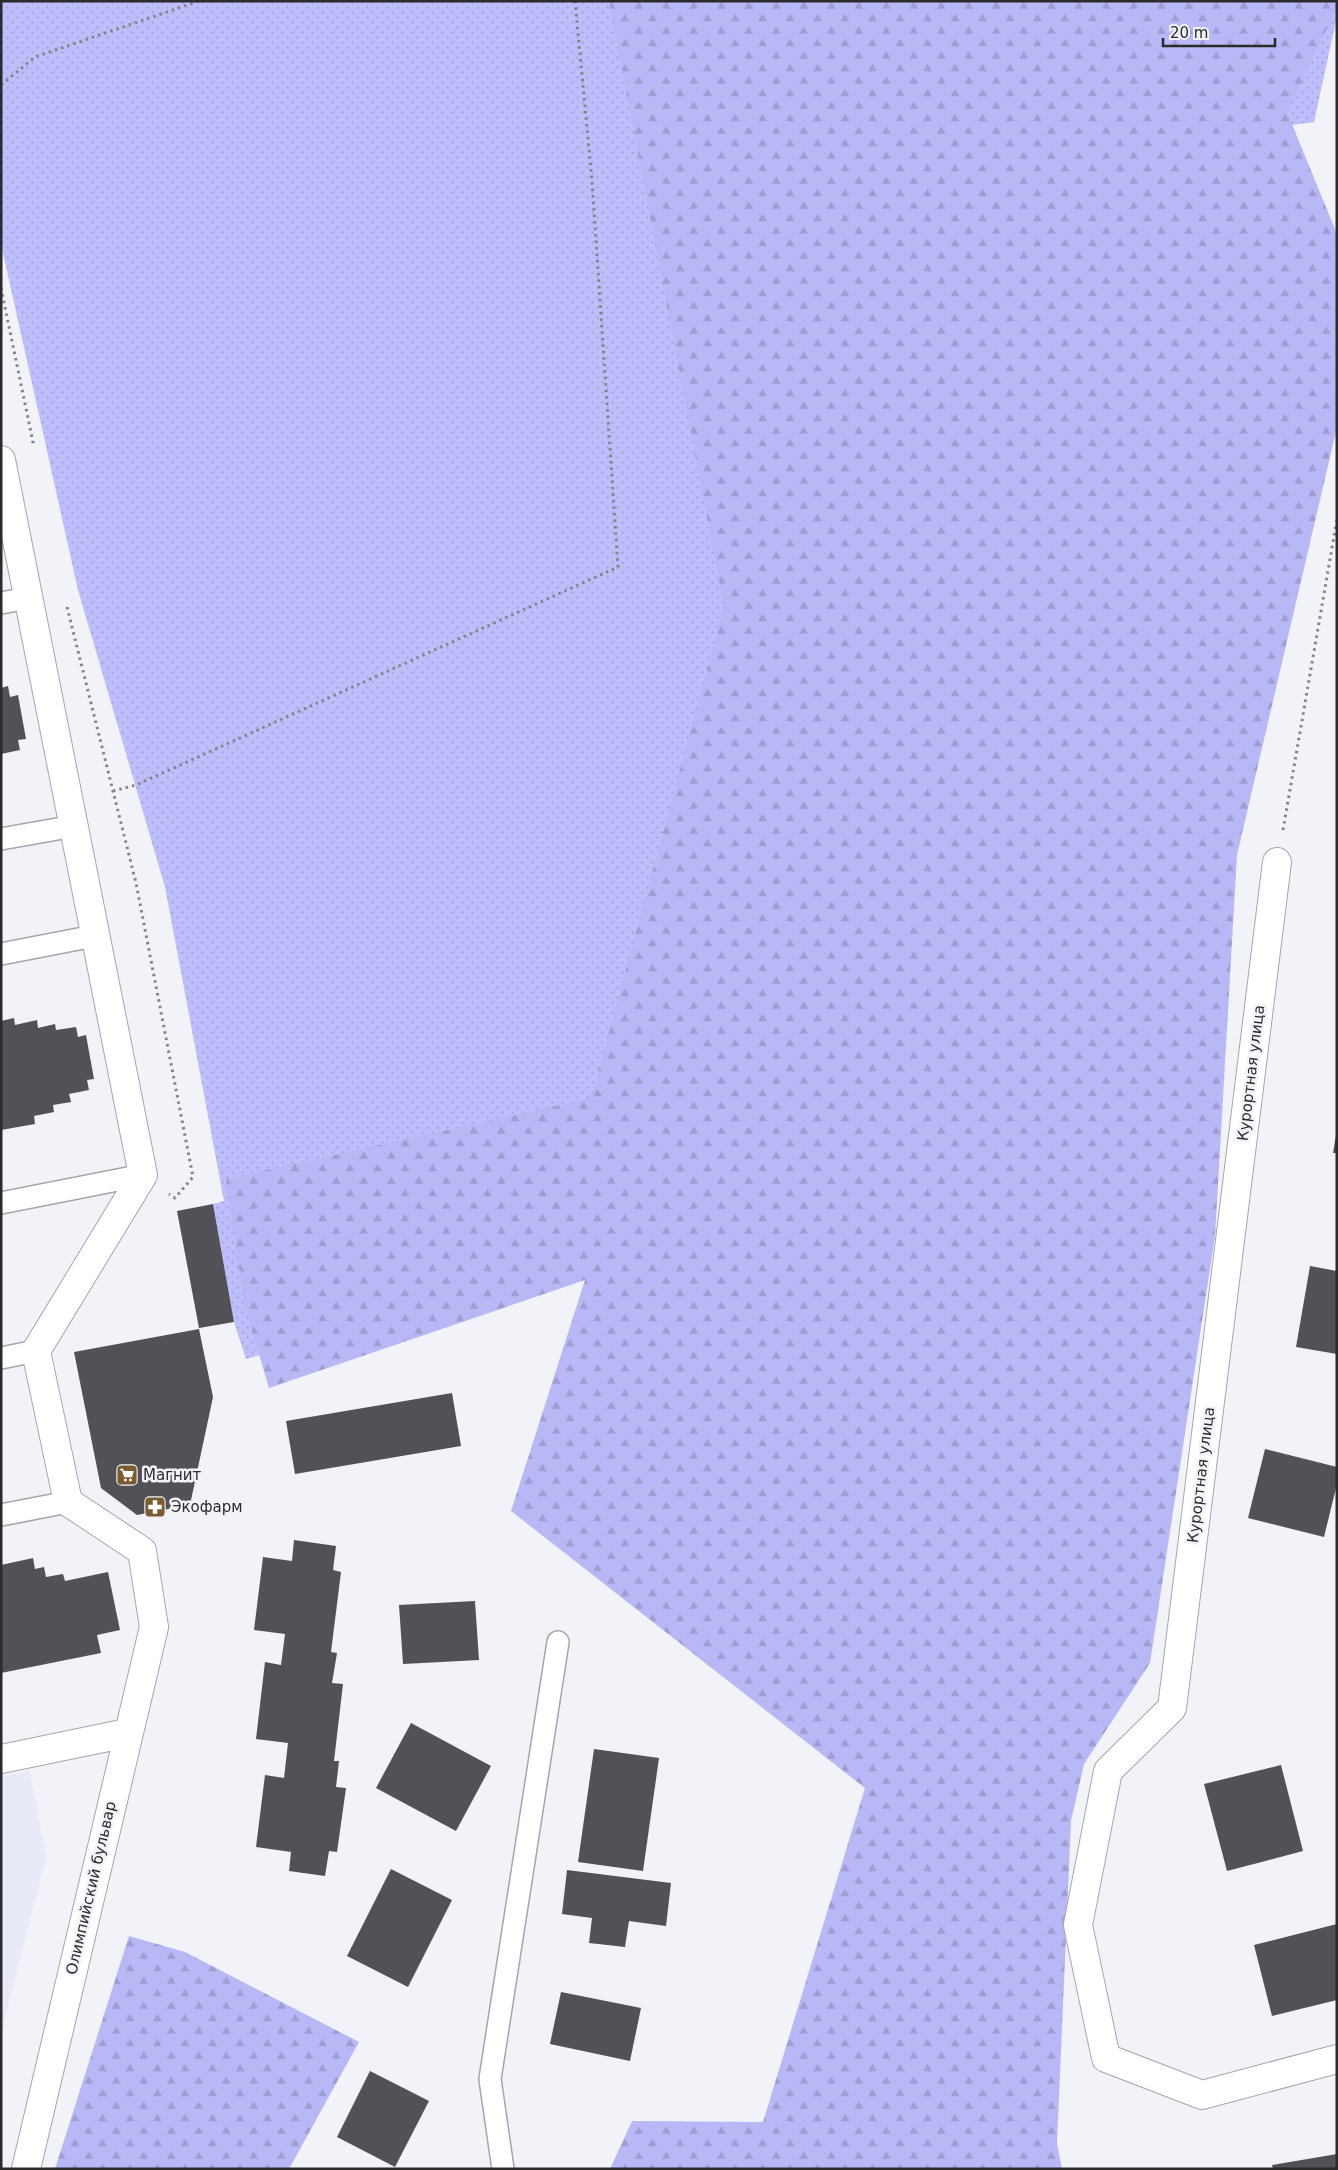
<svg xmlns="http://www.w3.org/2000/svg" width="1338" height="2170" font-family="'DejaVu Sans',sans-serif">
<style>
.built{fill:#e9eaf8}
.green{fill:url(#green-dots)}
.forest{fill:url(#forest-firs)}
.building{fill:#515157}
.lines{fill:none;stroke-linecap:round;stroke-linejoin:round}
.lane-casing{stroke:#a5a6ac;stroke-width:24}
.street-casing{stroke:#a5a6ac;stroke-width:30}
.path{stroke:#858589;stroke-width:3;stroke-dasharray:2.5 4;stroke-linecap:butt}
.lane{stroke:#fff;stroke-width:21}
.street{stroke:#fff;stroke-width:28}
.labels{text-anchor:middle;dominant-baseline:central;stroke-width:5;stroke-linejoin:round;paint-order:stroke}
.street-label{font-size:15px;fill:#2b2b2d;stroke:#f2f3f9}
.poi-label{font-size:15px;fill:#2b2b2d;stroke:#f2f3f9;text-anchor:start}
</style>
<defs>
<pattern id="green-dots" width="8" height="8" patternUnits="userSpaceOnUse" patternTransform="scale(1.25)"><rect width="8" height="8" fill="#bdbefb"/><path d="M2 2h.1M6 6h.1" fill="none" stroke="#a3a3d7" stroke-width="1.8" stroke-linecap="round"/></pattern>
<pattern id="forest-firs" width="22" height="20" patternUnits="userSpaceOnUse" patternTransform="scale(1.25)"><rect width="22" height="20" fill="#b7b8f5"/><path d="M5 1l3.5 6h-7zM16 11l3.5 6h-7z" fill="#9e9ed2"/></pattern>
</defs>
<rect width="100%" height="100%" fill="#f2f3f9"/>
<path class="built" d="M30,1770L46,1858L1,2034V1777Z"/>
<path class="green" d="M1,1H1337V16L1314,122L1292,125L967,1159L246,1359L234,1322L213,1204L224,1201L165,887L78,590L1,244Z"/>
<path class="forest" d="M609,1H1337V7L1287,112L1337,234V427L1237,855L1215,1236L1150,1663L1084,1764L1071,1821L1057,2143L1062,2169H610L632,2121L763,2122L865,1788L511,1511L585,1280L269,1388L245,1307L226,1179L591,1098L724,607Z
M129,1936L185,1952L359,2042L289,2169H55Z"/>
<path class="building" d="M8,686L10,697L18,695L26,739L18,740L20,750L1,754V688Z
M14,1018L15,1025L37,1020L38,1028L55,1024L56,1030L76,1027L78,1037L86,1035L94,1079L87,1080L89,1090L69,1094L71,1102L53,1105L54,1112L34,1116L35,1124L1,1130V1021Z
M1336,1135L1337,1136V1153H1333Z
M213,1204L234,1322L199,1328L177,1211Z
M1310,1266L1337,1271V1354L1296,1347Z
M199,1329L213,1397L190,1505L137,1515L101,1488L74,1352Z
M452,1393L461,1446L295,1474L286,1421Z
M1265,1449L1337,1467V1484L1324,1537L1248,1518Z
M294,1540L336,1546L333,1570L341,1572L331,1652L337,1653L332,1683L343,1684L334,1761H339L336,1787L346,1788L337,1852L329,1851L325,1876L289,1871L291,1852L256,1847L265,1775L284,1778L288,1743L256,1739L265,1662L281,1665L285,1634L254,1630L263,1557L292,1561Z
M33,1558L35,1569L44,1567L46,1577L63,1574L65,1581L108,1572L120,1630L97,1635L101,1653L1,1673V1565Z
M475,1601L479,1660L403,1664L399,1605Z
M411,1723L491,1766L456,1831L376,1788Z
M594,1749L659,1758L643,1871L578,1862Z
M1281,1765L1303,1851L1227,1871L1204,1784Z
M391,1869L452,1900L408,1987L347,1956Z
M567,1870L671,1883L666,1926L629,1921L625,1947L589,1943L592,1918L562,1914Z
M1337,1924V2000L1272,2016L1254,1945Z
M561,1992L641,2008L630,2061L550,2044Z
M370,2071L429,2101L395,2167L337,2137Z
M1337,2154V2169H1273L1272,2165Z"/>
<g class="lines">
<g class="lane-casing">
<path id="lane" d="M1,603L29,598
M1,839L74,826
M1,954L94,936
M1,1203L143,1175
M1,1358L36,1351
M1,1515L68,1502
M503,2169L490,2079L558,1642"/>
</g>
<g class="street-casing">
<path id="street" d="M1,460L143,1175L36,1351L68,1502L142,1551L154,1627L26,2169
M1277,862L1172,1708L1108,1771L1078,1925L1106,2058L1202,2095L1337,2059
M1,1759L127,1733"/>
</g>
<path class="path" d="M1,85L35,57L199,1
M1,288L34,447
M67,607L136,883L193,1177L175,1198L169,1194
M113,791L136,785L618,567L592,181L575,1
M1283,830L1337,519"/>
<use href="#lane" class="lane"/>
<use href="#street" class="street"/>
</g>
<defs>
<g id="supermarket-square" transform="scale(1.125)"><rect x="-9" y="-9" width="18" height="18" rx="4" fill="#7a5c30" stroke="#f2f3f9"/><path d="M-6-5.5h2.5l.6 2H6L4.5 2H-2.5L-4.4-4H-6ZM-1.5 3.2a1.3 1.3 0 1 0 .1 0ZM3 3.2a1.3 1.3 0 1 0 .1 0Z" fill="#fff"/></g>
<g id="pharmacy-square" transform="scale(1.125)"><rect x="-9" y="-9" width="18" height="18" rx="4" fill="#7a5c30" stroke="#f2f3f9"/><path d="M-2-6h4v4h4v4h-4v4h-4v-4h-4v-4h4Z" fill="#fff"/></g>
</defs>
<g fill-rule="evenodd">
<use href="#supermarket-square" x="127" y="1475"/>
<use href="#pharmacy-square" x="155" y="1507"/>
</g>
<g class="labels">
<g class="street-label">
<text transform="translate(1251 1073) rotate(-83)">Курортная улица</text>
<text transform="translate(1201 1475) rotate(-83)">Курортная улица</text>
<text transform="translate(91 1888) rotate(-77)">Олимпийский бульвар</text>
</g>
<g class="poi-label">
<text x="143" y="1475">Магнит</text>
<text x="171" y="1507">Экофарм</text>
</g>
</g>
<rect width="1338" height="2170" fill="none" stroke="#2b2b2d" stroke-width="5"/>
<path d="M1163 38v8h112v-8" fill="none" stroke="#2b2b2d" stroke-width="2.5"/>
<text x="1170" y="38" font-size="15" fill="#2b2b2d" stroke="#f2f3f9" stroke-width="4" paint-order="stroke">20 m</text>
</svg>
